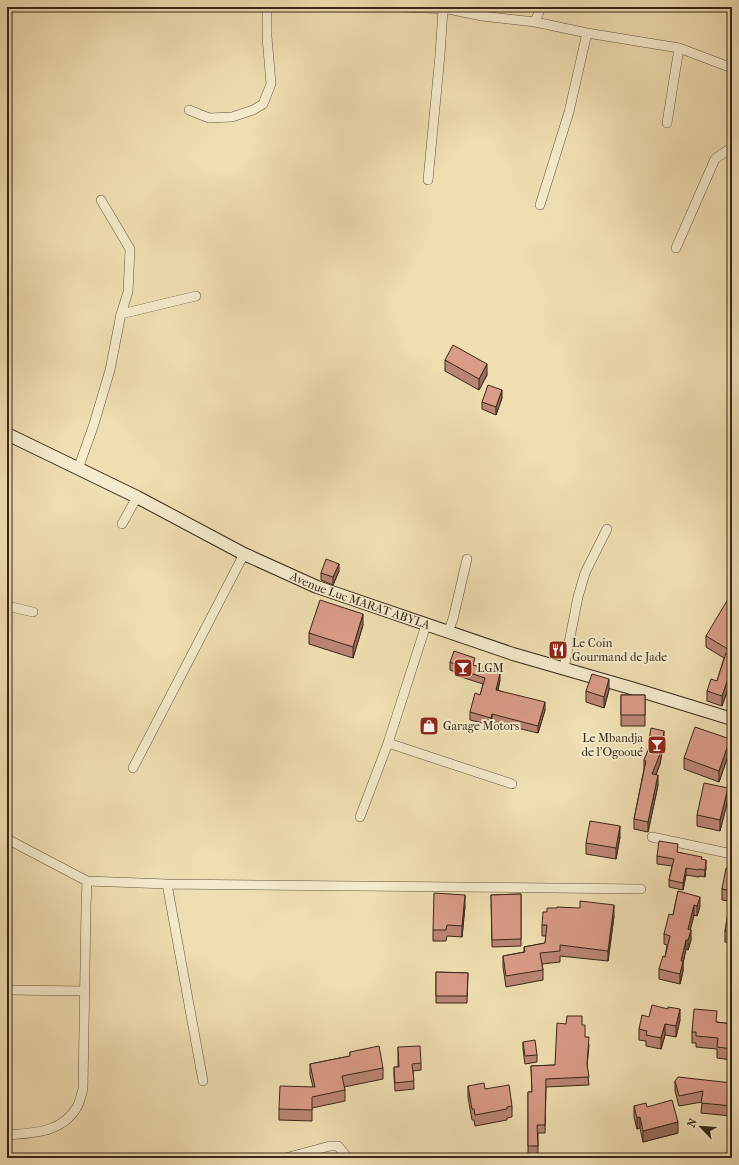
<svg xmlns="http://www.w3.org/2000/svg" width="739" height="1165" font-family="'IM FELL French Canon',serif">
<style>
.lines{fill:none;stroke-linecap:round;stroke-linejoin:round}
.street-casing{stroke:#64553f;stroke-width:10}
.secondary-casing{stroke:#362719;stroke-width:14}
.street{stroke:#f5eacc;stroke-width:9}
.secondary{stroke:#f5eacc;stroke-width:12}
.wall{fill:#bb8574;stroke:#362719}
.shaded-wall{fill:#996c5e;stroke:#362719}
.building{fill:#da9b87;stroke:#362719}
.labels{text-anchor:middle;dominant-baseline:central;stroke-width:4;stroke-linejoin:round;paint-order:stroke}
.street-label{font-size:12px;fill:#362719;stroke:#f5eacc}
.poi-label{font-size:12px;fill:#362719;stroke:#f5eacc;text-anchor:start}
</style>
<rect width="100%" height="100%" fill="#efdeb1"/>
<filter id="stains"><feTurbulence type="fractalNoise" baseFrequency=".005" numOctaves="4"/><feColorMatrix values="0 0 0 0 .2 0 0 0 0 .09 0 0 0 0 .02 0 0 0 .5 -.17"/></filter>
<radialGradient id="worn" r=".72"><stop offset=".6" stop-color="#630" stop-opacity="0"/><stop offset="1" stop-color="#630" stop-opacity=".3"/></radialGradient>
<g class="lines">
<g class="street-casing">
<path id="street" d="M401,7L448,9L482,16L535,22L587,33L679,48L732,68
M535,22L541,7
M189,110L209,118L232,117L253,110L263,104L271,84L267,37V7
M667,123L679,48
M428,180L440,55L443,9
M540,205L569,112L587,33
M676,248L715,159L732,147
M121,314L196,296
M78,469L94,424L110,370L121,314L128,292L130,249L101,200
M122,524L137,497
M7,606L33,612
M448,632L453,619L467,559
M564,668L578,597L585,573L607,529
M388,743L512,784
M133,768L244,554
M360,817L388,743L426,625
M652,837L732,854
M7,839L87,881L167,884L641,889
M167,884L203,1081
M7,990L84,991
M7,1135C33,1133 62,1133 77,1107C80,1102 81,1095 83,1089L86,907L87,881
M285,1158L330,1146H338L348,1158"/>
</g>
<g class="secondary-casing">
<g id="secondary">
<path id="s1" d="M7,434L137,497L244,554L317,587L513,654L631,688L732,719"/>
</g>
</g>
<use href="#street" class="street"/>
<use href="#secondary" class="secondary"/>
</g>
<path class="wall" d="M445,360L487,375L479,390L445,371Z
M502,398L496,415L482,409V402Z
M339,571L333,585L321,580V573Z
M732,601V683H730L722,706L707,701V691L717,681L724,658L706,647V636Z
M363,625L353,658L309,644V633Z
M450,662L475,666L500,680L498,690L545,710L538,733L492,722L491,725L470,720V712L480,695L483,684L455,675V672L450,670Z
M609,690L604,708L586,702V691Z
M621,695H645V726H621Z
M649,740H664L660,764L656,775L658,785L648,832L634,829V819L644,769V760L649,749Z
M730,750L719,782L684,769V758Z
M728,799L720,831L697,826V815Z
M620,837L616,859L586,854V843Z
M678,852L702,859L706,867L705,877L699,876V877L686,875L683,890L669,887V880L672,866L657,864V856Z
M732,869V943L725,942V931L730,901L722,900V889Z
M678,891L700,906L697,916L694,915L690,930L691,940L688,950L686,949L683,963V971L680,984L659,979V969L665,957L667,945L664,944V934L673,915Z
M521,894V946L492,947L491,895Z
M465,906L462,937L447,936L446,941H433V930Z
M614,916L608,961L560,956V962L542,964L543,970V980L506,987L503,967V956L524,952V947L545,943L546,936H542V925Z
M436,972L468,973L467,1003H436Z
M649,1017L680,1020L676,1037L665,1035L661,1049L646,1046V1041L639,1040V1029Z
M717,1022L732,1024V1060L717,1058V1049L696,1047V1043H692V1032Z
M582,1025L585,1037L589,1045L587,1067L589,1085L546,1087L545,1133H538V1154L528,1155V1092H532L531,1066L555,1065Z
M523,1042L537,1055V1062L525,1064L523,1049Z
M398,1047L421,1063V1070L413,1071L414,1089L395,1091L394,1075V1067H398Z
M350,1052L383,1068V1079L344,1087L345,1090V1101L312,1108V1121L279,1120V1109L313,1087L310,1075V1064L350,1056Z
M675,1081L732,1083V1116L701,1113L702,1102L679,1106L675,1091Z
M468,1086L485,1089L512,1106V1117L507,1118V1120L475,1126L474,1120H472L468,1097Z
M634,1106L647,1107L678,1133L643,1142L640,1128L637,1129L634,1117Z"/>
<path class="shaded-wall" d="M487,364V375L479,390V379Z
M502,390V398L496,415V407Z
M339,564V571L333,585V577Z
M363,614V625L353,658V647Z
M732,648V659L731,662V651Z
M500,673V680L496,697V690Z
M730,673V683L722,706V696Z
M609,679V690L604,708V697Z
M545,702V710L538,733V726Z
M492,714V722L491,725V718Z
M664,731V740L660,764L652,784V774Z
M730,739V750L719,782V771Z
M658,775V785L648,832V822Z
M728,788V799L720,831V820Z
M620,826V837L616,859V848Z
M706,860V867L705,877V870Z
M686,868V875L683,890V883Z
M465,895V906L462,937V926Z
M700,897V906L697,916V906Z
M614,905V916L608,961V951Z
M694,905V915L688,939V929Z
M691,930V940L688,950V940Z
M686,940V949L683,963V971L680,984V974L681,961Z
M680,1009V1020L676,1037V1026Z
M665,1024V1035L661,1049V1038Z
M640,1117V1128L637,1129V1118Z
M678,1122V1133L643,1142V1131Z"/>
<path class="building" d="M453,345L487,364L479,379L445,360Z
M488,385L502,390L496,407L482,402Z
M326,559L339,564L333,577L321,573Z
M728,599L732,601V648L731,651L706,636Z
M320,600L363,614L353,647L309,633Z
M454,651L475,658L473,665L500,673L496,690L545,702L538,726L492,714L491,718L470,712L475,693L480,695L485,678L455,668L456,665L450,662Z
M726,653L732,655V673H730L722,696L707,691L711,679L717,681Z
M592,674L609,679L604,697L586,691Z
M621,695H645V715H621Z
M695,727L730,739L719,771L684,758Z
M651,728L664,731L660,754L652,774L658,775L648,822L634,819L646,761L644,760L652,740H649Z
M704,783L728,788L720,820L697,815Z
M590,821L620,826L616,848L586,843Z
M659,841L678,844L677,852L702,857L701,859L706,860L705,870L699,869V870L686,868L683,883L669,880L674,859L657,856Z
M726,868L732,869V891L722,889Z
M678,891L700,897L697,906L694,905L688,929L691,930L688,940H686L681,961H683L680,974L659,969L663,956L665,957L670,936L664,934L669,914L673,915Z
M434,893L465,895L462,926L447,925L446,930H433Z
M732,893V932L725,931Z
M521,894V939L492,940L491,895Z
M580,901L614,905L608,951L560,945V951L540,953L543,970L506,976L503,956L525,952L524,947L545,943L547,925H542L543,912H547V908H557V907L580,908Z
M436,972L468,973L467,996H436Z
M652,1005L668,1009V1007L680,1009L676,1026L665,1024L661,1038L646,1035L647,1031L639,1029L642,1015L649,1017Z
M694,1009L717,1011L716,1022L732,1024V1049L717,1047L718,1038L696,1036V1032H692Z
M567,1016H582V1025H585V1037H589L587,1064L589,1077L546,1079L545,1125H537L538,1146H528V1092H532L531,1066L555,1065L557,1023L566,1024Z
M535,1040L537,1055L525,1056L523,1042Z
M379,1046L383,1068L342,1076L345,1090L312,1097V1110L279,1109L280,1086L315,1087L310,1064L350,1056V1052Z
M420,1046L421,1063L412,1064L414,1081L395,1083L394,1067H399L398,1047Z
M678,1077L732,1083V1106L701,1103L703,1091L679,1096L675,1081Z
M484,1083L485,1089L509,1085L512,1106L507,1107V1109L475,1115L474,1109H472L468,1086Z
M672,1100L678,1122L643,1131L640,1117L637,1118L634,1106L646,1103L647,1107Z"/>
<defs>
<g id="restaurant-square" transform="scale(1)"><rect x="-9" y="-9" width="18" height="18" rx="4" fill="#8f2418" stroke="#f5eacc"/><path d="M-5-6h1v4h1v-4h1v4h1v-4h1v5L-1.5 .5V6h-2V.5L-5-1ZM5-6V6H3V1.5H1.5Q1.5-4 5-6Z" fill="#fff"/></g>
<g id="bar-square" transform="scale(1)"><rect x="-9" y="-9" width="18" height="18" rx="4" fill="#8f2418" stroke="#f5eacc"/><path d="M-6-5H6L.8 .8V4.5H3.5V6h-7V4.5H-.8V.8Z" fill="#fff"/></g>
<g id="shop-square" transform="scale(1)"><rect x="-9" y="-9" width="18" height="18" rx="4" fill="#8f2418" stroke="#f5eacc"/><path d="M-5-2.5h2.3a2.7 3.5 0 0 1 5.4 0H5L5.5 6h-11ZM-1.5-2.5h3a1.5 2.3 0 0 0-3 0Z" fill="#fff"/></g>
</defs>
<g fill-rule="evenodd">
<use href="#restaurant-square" x="558" y="650"/>
<use href="#bar-square" x="463" y="668"/>
<use href="#shop-square" x="429" y="726"/>
<use href="#bar-square" x="657" y="745"/>
</g>
<g class="labels">
<g class="street-label">
<text stroke="none"><textPath href="#s1" startOffset="391">Avenue Luc MARAT ABYLA</textPath></text>
</g>
<g class="poi-label">
<text x="572" y="643">Le Coin<tspan x="572" dy="14">Gourmand de Jade</tspan></text>
<text x="477" y="668">LGM</text>
<text x="443" y="726">Garage Motors</text>
<text x="643" y="738" text-anchor="end">Le Mbandja<tspan x="643" dy="14">de l'Ogooué</tspan></text>
</g>
</g>
<rect width="739" height="1165" fill="none" stroke="#efdeb1" stroke-width="24"/>
<rect x="8" y="8" width="723" height="1149" fill="none" stroke="#362719" stroke-width="2"/>
<rect x="12" y="12" width="715" height="1141" fill="none" stroke="#362719"/>
<g transform="translate(701 1127) rotate(295)" stroke="#f5eacc" stroke-width="3" paint-order="stroke">
<path d="M0-3L7 15L0 10L-7 15Z" fill="#362719"/>
<text y="-6" font-size="11" font-weight="bold" text-anchor="middle" fill="#362719">N</text>
</g>
<rect width="100%" height="100%" filter="url(#stains)"/>
<rect width="100%" height="100%" fill="url(#worn)"/>
</svg>
